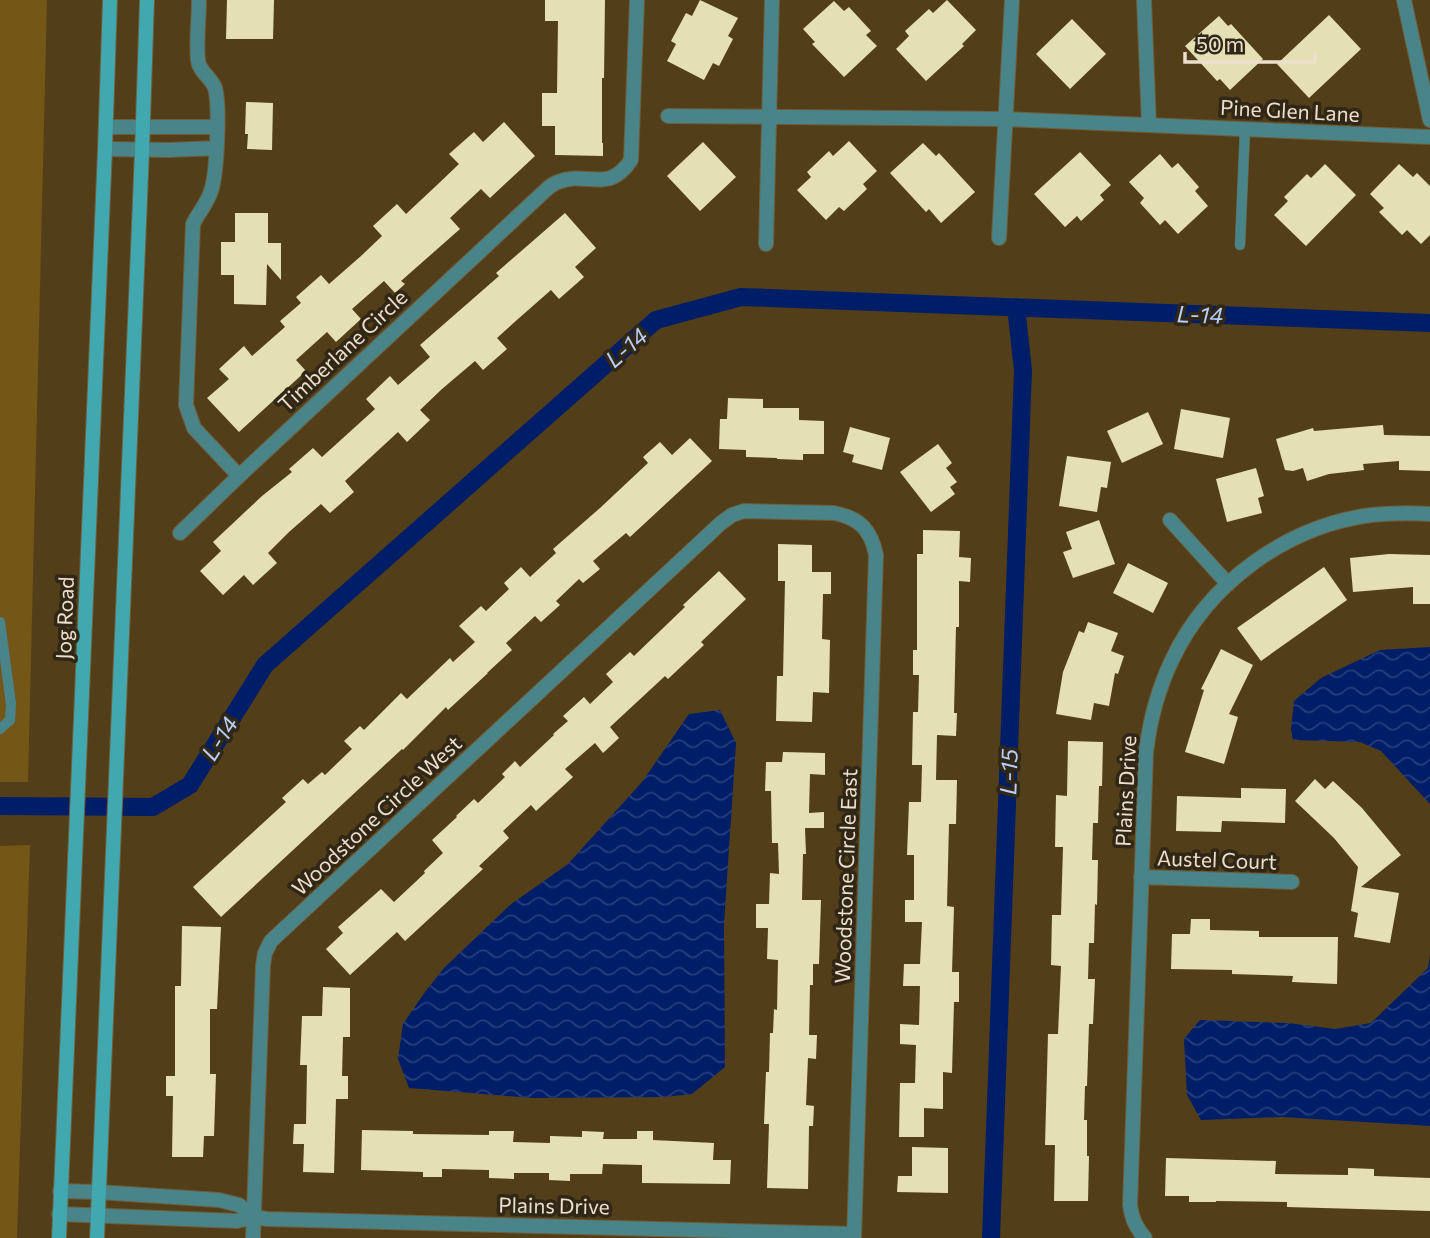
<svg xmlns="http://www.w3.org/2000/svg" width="1430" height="1238" font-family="Commissioner,sans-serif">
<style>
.grass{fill:#745616}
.water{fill:url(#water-waves)}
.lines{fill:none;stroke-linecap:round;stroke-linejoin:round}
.canal{stroke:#001d68;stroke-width:18}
.building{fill:#e5e0b3}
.lane-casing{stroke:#6e5c3a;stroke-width:11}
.street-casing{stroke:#6e5c3a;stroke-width:16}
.secondary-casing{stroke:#6e5c3a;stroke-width:16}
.lane{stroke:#498488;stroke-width:10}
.street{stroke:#498488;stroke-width:14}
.secondary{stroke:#42a8af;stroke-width:14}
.labels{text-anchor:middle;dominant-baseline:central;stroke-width:7;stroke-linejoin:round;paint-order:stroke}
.street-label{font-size:21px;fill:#ece0cc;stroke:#302717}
.water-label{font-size:23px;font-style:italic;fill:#b7cffb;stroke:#302717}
</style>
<defs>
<pattern id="water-waves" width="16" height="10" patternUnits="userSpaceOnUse" patternTransform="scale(1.75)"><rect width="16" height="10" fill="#001d68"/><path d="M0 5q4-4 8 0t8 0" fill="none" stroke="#253e7c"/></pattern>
</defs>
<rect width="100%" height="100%" fill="#523f1a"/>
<path class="grass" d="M0,0H47L28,782H0Z
M30,845L17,1238H0V846Z"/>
<path class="water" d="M1430,647V804L1381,751L1360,742L1293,740L1291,729L1294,701L1321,678L1380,650Z
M720,710L736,743L724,924L725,1067L692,1094L664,1097L532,1098L409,1088L398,1059L403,1024L425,992L444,968L510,905L568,864L642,782L689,714Z
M1430,955V1126L1282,1117L1201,1120L1187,1095L1184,1039L1200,1020L1288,1023L1335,1029L1371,1023L1428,968Z"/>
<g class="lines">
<path class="canal" d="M0,806L153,807L190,785L265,665L656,320L741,297L1430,323
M991,1238L1023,370L1016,307"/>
</g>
<path class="building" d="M227,0H274L273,39H226Z
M545,0H605L604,78H602V143H603V156L555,155V126H542V93H557L558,21H545Z
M700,0L738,18L728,36L733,39L719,66L713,63L704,80L667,61L676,44L671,41L686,13L692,16Z
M947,0L976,30L962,44L964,46L926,81L896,49L909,36L905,31L929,9L933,13Z
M834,1L844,11L849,7L871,31L866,35L877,46L844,77L812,44L815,42L803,29Z
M1329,15L1361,49L1309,98L1277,64Z
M1219,16L1228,26L1231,24L1263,59L1230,90L1220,79L1217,81L1185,46Z
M1072,19L1106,54L1070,89L1036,54Z
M246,102L273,103L272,150L247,149L248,134H245Z
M504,122L535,156L490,198L481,189L450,218L460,229L401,281L405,284L395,293L384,281L352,309L361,319L336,342L327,332L296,360L306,371L239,432L207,398L229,379L219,369L244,346L252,356L285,327L280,321L301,303L296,297L321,275L329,284L361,256L382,236L373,226L397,204L406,214L437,185L459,164L449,154L474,132L483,142Z
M849,141L877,171L863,184L867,189L844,211L839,207L826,220L797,190L811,177L807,172L829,151L833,156Z
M703,142L736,177L700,211L667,176Z
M923,143L936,156L939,153L975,192L941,223L929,209L926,212L890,173Z
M1080,152L1111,185L1100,195L1104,200L1081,221L1077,216L1065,227L1034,194Z
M1160,154L1172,168L1178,163L1199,187L1195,191L1208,206L1178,234L1165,220L1160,225L1140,203L1144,198L1129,182Z
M1325,164L1356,195L1306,246L1274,215L1288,201L1284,197L1307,174L1311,178Z
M1399,164L1413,177L1417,173L1430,186V235L1421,244L1407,230L1402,235L1379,212L1384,208L1370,194Z
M235,213H268V243H281V280L267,264L266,305L234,304V275H221V242H235Z
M565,213L596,248L575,267L584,277L559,299L551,290L518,319L497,338L507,349L483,370L475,361L442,389L420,410L430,420L407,442L398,432L345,481L354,492L330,513L321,504L289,532L268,553L277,563L253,585L244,575L223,595L200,571L221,551L213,542L262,496L292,472L289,469L313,448L322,457L375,409L366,399L390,376L398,385L430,357L420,345L499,276L496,273Z
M728,398L763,399V408H799V420L824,421V454H803V460L777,459V458L746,457V450L719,449L720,419H727Z
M1181,409L1230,418L1223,458L1174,449Z
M1148,412L1163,444L1122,463L1107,431Z
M1383,425L1384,435L1430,436V471L1399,470V461L1363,464L1364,470L1329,474L1307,481L1303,468L1293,471L1285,470L1276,439L1313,428L1314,431Z
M850,427L890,438L882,470L852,462L854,455L843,452Z
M690,438L712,461L630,537L626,533L593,561L600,569L583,583L579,579L556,601L560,605L541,622L535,616L506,643L512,650L487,673H488L448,710L446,707L403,750L402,749L221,917L193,887L286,802L282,798L303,779L308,784L322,772L325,775L352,749L344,741L360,726L364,730L401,693L407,699L450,658L453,662L475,642L459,626L481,606L486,611L509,589L504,583L521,567L530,577L556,553L553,549L600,508L648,463L643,457L660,442L672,455Z
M938,444L952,463L946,468L957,482L950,487L955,494L931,512L900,472Z
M1067,456L1111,462L1107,488L1101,487L1097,512L1059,506Z
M1256,468L1264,496L1258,498L1262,513L1227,522L1216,479Z
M1099,520L1115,564L1073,578L1063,552L1072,549L1066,532Z
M923,530L960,531L959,557L971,558L970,582L959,581V627H956L954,713H957L956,736L937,735L936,780H957L956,824H949L947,906L954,907L952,972H959V1002H954L952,1073L943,1072V1109L924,1108V1137H899L900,1083H915L916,1045L900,1044V1024L919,1025L920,986H903L904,964H920L922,922H905V900H914V855H907L909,802H921L922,765H912L913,712H918L919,675H913V650H917V554H923Z
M778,544L812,545V572H831V594H823L822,639L830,640L829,693L813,692L812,722L776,721L777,676H783L785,581H778Z
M1389,554L1430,555V604H1413V587L1353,592L1350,558Z
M1128,563L1168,583L1153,613L1113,593Z
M1324,567L1347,600L1261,661L1237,628Z
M719,571L746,599L701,642L704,645L668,679L665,676L610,727L619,738L603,753L595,743L565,769L573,777L536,811L531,805L503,831L509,838L479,866L483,869L405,941L397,932L350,975L326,949L343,933L338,927L381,889L394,902L425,873L424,871L443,853L432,840L457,817L456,816L474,799L478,803L505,777L502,774L515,761L520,767L554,735L553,734L568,721L563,716L584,697L590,704L613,682L606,674L630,652L634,656L685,607L683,605Z
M1088,622L1118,633L1111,651L1124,656L1118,674L1115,673L1109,706L1094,703L1091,720L1056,714L1063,672L1079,631L1084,633Z
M1221,649L1253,665L1229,714L1238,717L1224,764L1185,752L1204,690L1201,689Z
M1068,741L1103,742L1102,786H1099L1098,823H1093L1092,860H1098L1097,905L1095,904L1094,943H1089L1088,979H1095L1093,1024H1089L1087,1086H1085L1084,1120H1087V1156H1089L1088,1201H1054L1055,1145H1045L1048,1034H1058L1061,966L1051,965L1052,915H1061L1063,847H1055L1056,795L1067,796Z
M783,752L825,753V775L810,774L809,813L824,812V828H805L806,854H803L802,900H821L819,964H813V985H810L809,1035H817L816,1059L808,1058L806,1105L814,1106L813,1126H809L808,1189L767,1188L769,1124H764L766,1072H769L770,1033H773L774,1009L777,1010L778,960L767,959L768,928H756V904H769L770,873L779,874L778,843H772L771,791H765L766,762H782Z
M1315,779L1325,789L1333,781L1362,808L1401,855L1361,887L1399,893L1390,943L1354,937L1358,913L1351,911L1358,867L1334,838L1295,801Z
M1241,788L1286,789L1285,823L1222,821L1221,832L1176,831L1177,796L1241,798Z
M1191,919H1210V930L1259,931V937H1338L1337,984L1292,982L1293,976L1232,974V970L1171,969L1172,934H1190Z
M182,926L221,927L217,1009H210V1074H216L214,1136H204L203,1157H172L173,1096H166V1076H175V986H181Z
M323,987L350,988V1037H343L342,1076H348V1099H336L334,1173L303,1172L304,1144H293L294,1124H306L307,1065H300L302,1016H322Z
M362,1130L413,1131V1134L489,1135V1131H514L513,1142L550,1143V1136L582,1137V1131L604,1132L603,1139H637V1131H653V1140L714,1143L713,1160H731L730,1184L642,1183V1165L603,1164L602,1174H570V1181L549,1180V1173H514V1179L489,1178V1170L442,1169V1177H423V1172L361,1170Z
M912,1147L948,1148V1193L897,1192L898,1176H912Z
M1166,1158L1276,1161L1275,1174L1348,1175V1168L1374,1169V1176L1430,1178V1211L1287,1207V1202L1216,1201V1202H1189V1196H1165Z"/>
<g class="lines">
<g class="lane-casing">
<path id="lane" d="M1240,245L1245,129
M0,622L11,704L10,720L0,729"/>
</g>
<g class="street-casing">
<path id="street" d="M199,0C199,20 196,41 198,60C199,72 211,77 215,88C220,104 217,175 211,191C207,204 198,213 193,224L186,405L194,428L239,476
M1144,0L1149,125
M1404,0L1430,120
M668,116L1006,119L1430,137
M106,127H216
M105,149L169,150L217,148
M999,238L1012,0
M766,244L772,0
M1170,520L1228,584
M180,533L239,476L548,188C551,186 554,183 558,182C587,170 608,195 631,160L637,0
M1141,877L1292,882
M60,1191L98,1192L219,1200L239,1205L254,1217
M59,1214L237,1221L254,1217L267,1219L854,1234
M253,1238L263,965L265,953L271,941L721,523L732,515L744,511L834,513C860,518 871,530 876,555L854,1238
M1145,1238C1136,1228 1132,1219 1130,1205L1146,752C1150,720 1158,689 1172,660C1208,583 1287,526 1371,515C1391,513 1411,513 1430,514"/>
</g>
<g class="secondary-casing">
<path id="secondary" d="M59,1238L105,149L110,0
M97,1238L142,151L147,0"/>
</g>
<use href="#lane" class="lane"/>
<use href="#street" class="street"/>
<use href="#secondary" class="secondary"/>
</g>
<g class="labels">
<g class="street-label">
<text transform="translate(1290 110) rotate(3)">Pine Glen Lane</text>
<text transform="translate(342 350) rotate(-43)">Timberlane Circle</text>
<text transform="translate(64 618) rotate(-88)">Jog Road</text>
<text transform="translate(1125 791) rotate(-87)">Plains Drive</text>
<text transform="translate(376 815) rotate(-43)">Woodstone Circle West</text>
<text transform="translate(1217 859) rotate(2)">Austel Court</text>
<text transform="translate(845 876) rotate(-88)">Woodstone Circle East</text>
<text transform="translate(554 1205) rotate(1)">Plains Drive</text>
</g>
<g class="water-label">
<text transform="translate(1200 314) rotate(2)">L-14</text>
<text transform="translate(626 347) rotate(-41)">L-14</text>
<text transform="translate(219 738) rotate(-58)">L-14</text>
<text transform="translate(1008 772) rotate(-88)">L-15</text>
</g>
</g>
<path d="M1185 52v10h130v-10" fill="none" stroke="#ece0cc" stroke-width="3.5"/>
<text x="1196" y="52" font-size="21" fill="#ece0cc" stroke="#302717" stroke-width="5" paint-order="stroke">50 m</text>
</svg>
